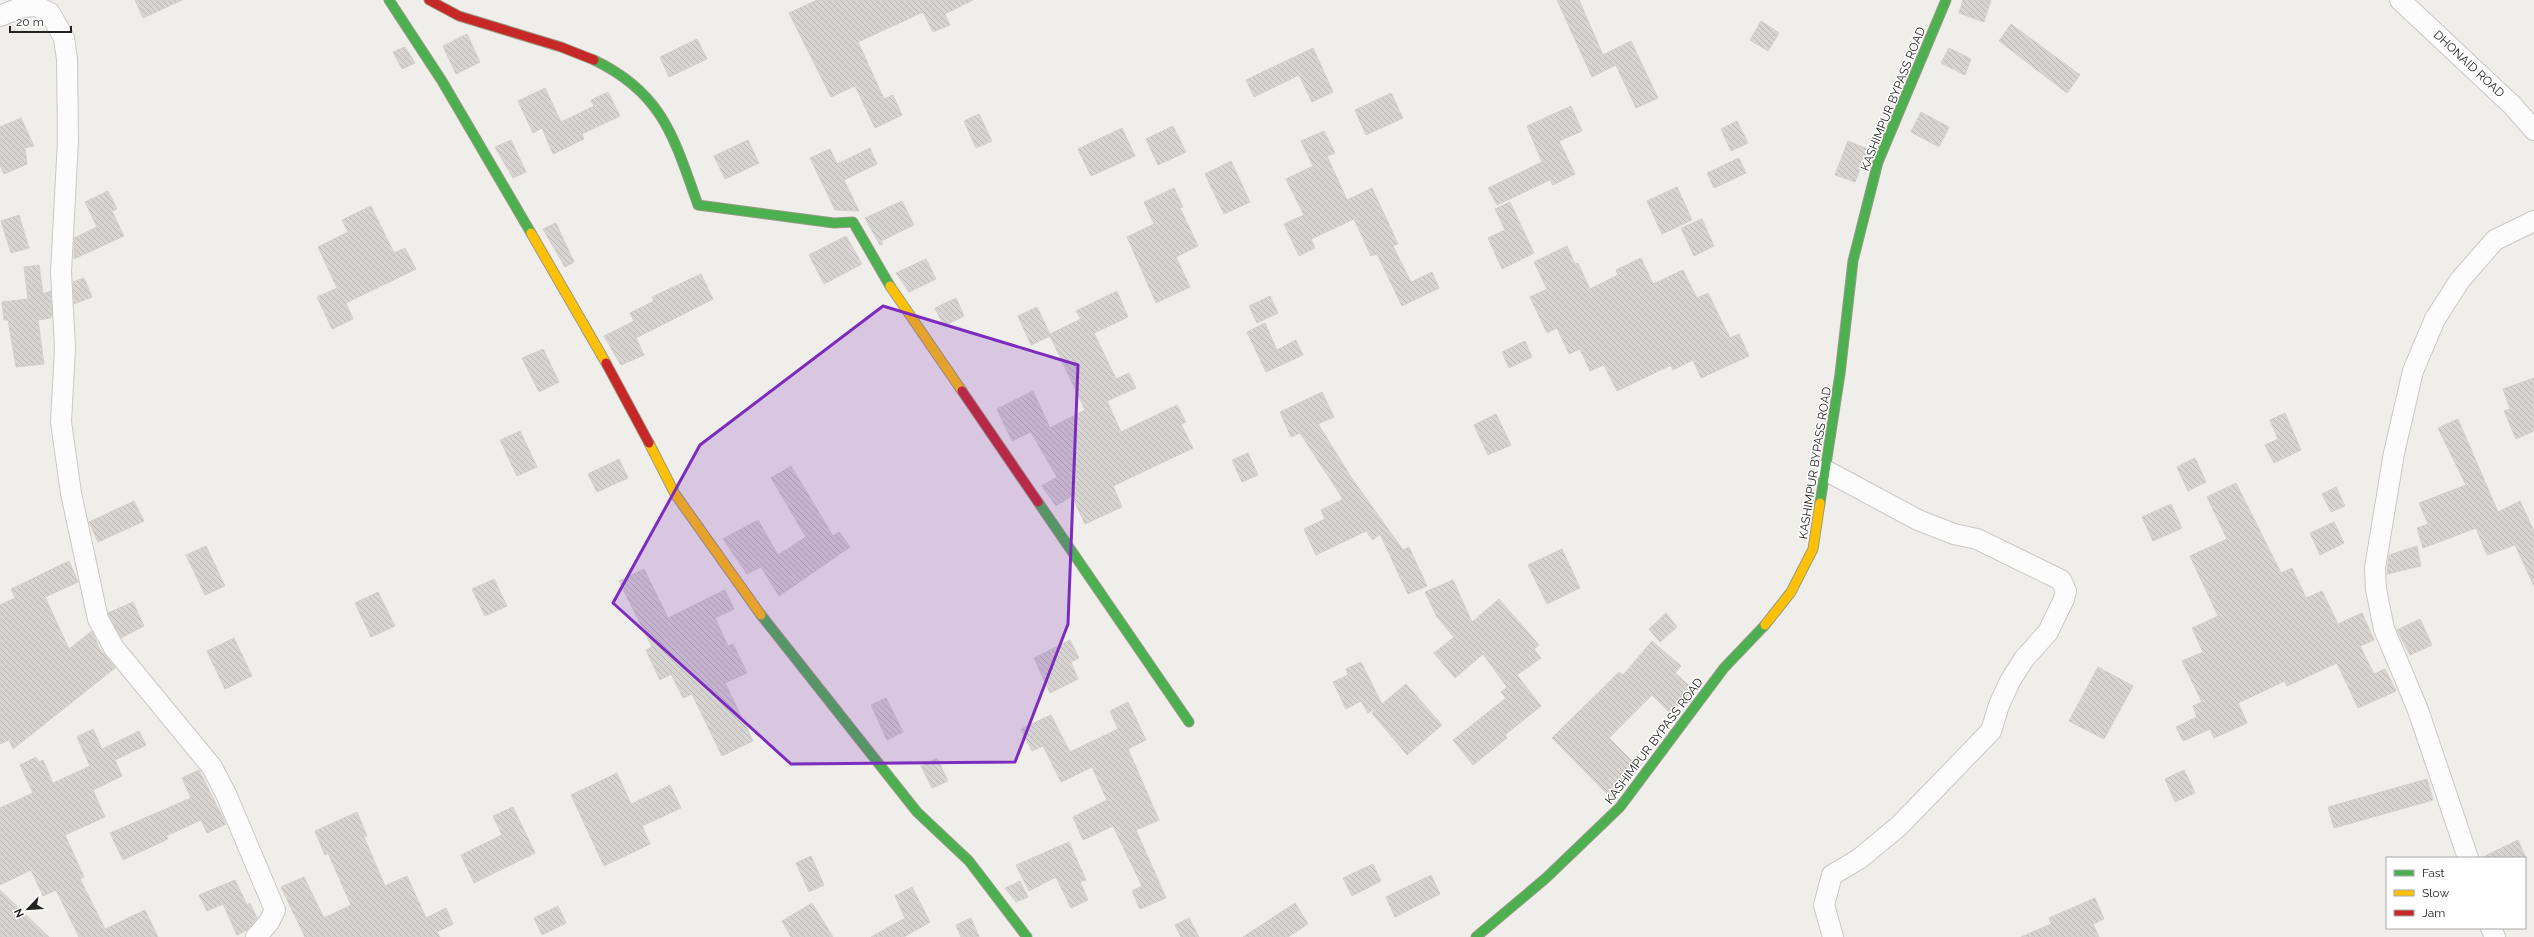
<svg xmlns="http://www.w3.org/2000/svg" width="2534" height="937" font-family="Raleway,sans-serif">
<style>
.building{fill:url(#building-back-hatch);stroke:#d3d0cc}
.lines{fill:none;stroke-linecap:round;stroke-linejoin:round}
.street-casing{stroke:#c9c8c7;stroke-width:22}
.fast-casing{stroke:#999a82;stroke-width:11}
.slow-casing{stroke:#999a82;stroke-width:11}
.jam-casing{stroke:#999a82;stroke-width:11}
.street{stroke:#fdfcfc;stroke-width:20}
.fast{stroke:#4caf50;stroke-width:9}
.slow{stroke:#ffc107;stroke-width:9}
.jam{stroke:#c62828;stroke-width:9}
.marked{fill:#7b2cbf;fill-opacity:0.2;stroke:#7b2cbf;stroke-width:3;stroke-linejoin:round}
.labels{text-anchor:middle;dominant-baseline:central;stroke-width:3;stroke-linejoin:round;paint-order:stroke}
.street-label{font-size:12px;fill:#222;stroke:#fff}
</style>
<defs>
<pattern id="building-back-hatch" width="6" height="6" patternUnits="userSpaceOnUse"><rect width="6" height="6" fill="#d7d4d2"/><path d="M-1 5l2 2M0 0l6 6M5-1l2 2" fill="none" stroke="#b8b6b4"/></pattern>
</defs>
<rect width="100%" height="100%" fill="#f0eeeb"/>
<path class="building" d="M135,0H182L143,18Z
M817,0H973L945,14L950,25L933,32L923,12L858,42L884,99L893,95L902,115L875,128L855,86L831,97L789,13Z
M1557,0H1579L1603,55L1631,41L1658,98L1636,108L1616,65L1592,77Z
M1963,0H1991L1984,22L1959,13Z
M1761,21L1779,33L1768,51L1750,40Z
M2011,24L2080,75L2067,93L1999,41Z
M467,34L480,62L456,74L443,46Z
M697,39L707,59L669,77L660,57Z
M405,47L415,63L402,69L393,52Z
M1313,48L1333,92L1312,102L1299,75L1254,97L1246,80Z
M1949,48L1971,59L1965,75L1941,63Z
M545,88L561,122L594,106L591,100L608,92L620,116L582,134L584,139L553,154L542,128L533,133L518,101Z
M1391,93L1403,118L1366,135L1355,110Z
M1571,106L1582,131L1559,141L1575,174L1553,185L1550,180L1497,205L1488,188L1542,162L1527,126Z
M1921,112L1949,127L1939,147L1911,132Z
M979,114L992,141L976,148L964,121Z
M21,118L34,146L25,148L27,164L4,174L0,165V127Z
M1737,121L1748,143L1731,151L1721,129Z
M1173,126L1186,152L1158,165L1146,139Z
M1122,128L1135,156L1091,176L1078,149Z
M1324,131L1335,153L1327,156L1347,200L1372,188L1398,244L1393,246L1411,282L1432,272L1439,288L1402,306L1377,254L1371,256L1354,219L1311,239L1315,248L1299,256L1284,224L1304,215L1286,179L1313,166L1301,141Z
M511,140L526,172L513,178L495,147Z
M748,140L759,163L725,179L714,156Z
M1848,141L1868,149L1855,182L1835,175Z
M870,148L877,164L844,180L859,211L835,210L810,158L830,149L837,164Z
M1739,158L1746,173L1714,188L1707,173Z
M1231,161L1250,202L1224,214L1205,174Z
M1677,187L1692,220L1662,234L1647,201Z
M1174,188L1183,207L1180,208L1198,246L1176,257L1190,287L1156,303L1127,237L1154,224L1144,202Z
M108,191L117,209L112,211L124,236L74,259V238L97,227L85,202Z
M902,201L914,225L881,241L883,244L880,245L865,218Z
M1510,202L1534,253L1502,269L1488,238L1505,230L1495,209Z
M371,206L394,253L405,248L416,269L346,303L353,319L332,329L317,297L337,288L318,247L348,232L342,220Z
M19,215L29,248L11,253L1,221Z
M1702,219L1714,246L1694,256L1681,228Z
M556,223L574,262L565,267L543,229Z
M846,236L862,264L824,284L809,255Z
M1567,246L1575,264L1578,263L1590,289L1618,275L1616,270L1641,258L1653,284L1683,270L1697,298L1708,293L1730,338L1739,334L1749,356L1701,378L1693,360L1673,370L1671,365L1617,391L1604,365L1590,371L1580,349L1569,354L1557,328L1547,333L1530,297L1547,289L1534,262Z
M926,259L936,279L909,292L896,273Z
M39,265L43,294L51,291L52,314L51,318L38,320L44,364L16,367L8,320H4L2,302L28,299L24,267Z
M701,274L713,299L636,338L644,355L621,365L604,336L634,321L630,313L654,301L652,297Z
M84,278L92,297L74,304L73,282Z
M1117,291L1128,317L1094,333L1116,379L1129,373L1136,388L1107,401L1121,432L1177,405L1186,422L1181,424L1193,448L1113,486L1122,507L1085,524L1072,496L1056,506L1042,486L1057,477L1031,432L1012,441L997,409L1033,391L1050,428L1085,410L1050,336L1031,345L1018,316L1037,307L1050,334L1081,319L1076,311Z
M1270,296L1278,313L1257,323L1249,306Z
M956,298L964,316L944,326L935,308Z
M1265,323L1277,350L1296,340L1303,355L1266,372L1247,332Z
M1525,341L1532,357L1509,368L1502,352Z
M543,349L559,382L539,392L522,358Z
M2534,378V431L2516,439L2504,411L2510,409L2503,389Z
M1322,392L1334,417L1318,424L1353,480L1403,550L1409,547L1427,586L1408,594L1380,534L1373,540L1366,531L1316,555L1304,529L1325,519L1321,510L1343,499L1300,433L1291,437L1280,412Z
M2285,413L2301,450L2274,463L2265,445L2278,439L2270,420Z
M1496,414L1511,445L1488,455L1474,425Z
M2458,419L2498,512L2520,501L2534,531V586L2515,545L2487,555L2476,528L2423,548L2417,528L2428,524L2419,503L2466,485L2438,428Z
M520,431L537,467L517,476L500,440Z
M1248,453L1258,475L1242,482L1232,460Z
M2195,458L2206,482L2188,491L2177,467Z
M619,459L628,478L597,492L588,474Z
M791,466L833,536L839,532L850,547L779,596L761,567L747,574L723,539L758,520L778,555L806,537L771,478Z
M2236,483L2281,573L2292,568L2306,598L2322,591L2338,624L2362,613L2374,640L2360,646L2374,674L2385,669L2396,691L2358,708L2337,663L2287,686L2285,681L2238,703L2247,723L2214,738L2210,729L2183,741L2176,727L2197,717L2193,706L2202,702L2182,661L2203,652L2192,628L2218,616L2190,556L2227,539L2207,497Z
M2336,487L2345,506L2331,512L2322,494Z
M134,501L144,521L98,542L89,522Z
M2171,504L2182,528L2153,541L2142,517Z
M2334,522L2344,543L2320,555L2310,533Z
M206,546L225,586L205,595L186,555Z
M2417,546L2421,566L2387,574L2389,555Z
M1562,549L1580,588L1547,604L1528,565Z
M69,561L78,582L45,597L69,649L92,631L99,648L115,668L13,749L9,740L0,744V605L15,598L11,589Z
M644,569L668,618L725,590L734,609L715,618L728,646L733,644L747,673L725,683L753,741L722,756L692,694L683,698L671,674L660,680L646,650L652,647L619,581Z
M494,579L507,606L485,616L472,589Z
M1453,580L1472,622L1499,599L1539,645L1534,649L1541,658L1517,675L1541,706L1505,735L1507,738L1473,765L1453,740L1506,698L1501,692L1507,687L1483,654L1455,678L1434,653L1454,637L1437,617L1425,592Z
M378,592L395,626L371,637L355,603Z
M133,602L144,626L121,638L108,613Z
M1666,613L1677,627L1660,642L1649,629Z
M2420,619L2432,645L2410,655L2397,630Z
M234,638L252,676L225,689L207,651Z
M1070,640L1079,658L1071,662L1078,679L1050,693L1034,658Z
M1652,641L1681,666L1675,673L1693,689L1671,714L1652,695L1609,738L1636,765L1611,798L1552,738L1619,672L1623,675Z
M1361,662L1382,704L1406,684L1442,725L1407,755L1372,713L1380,706L1368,713L1361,701L1346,709L1333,682L1348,675L1346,669Z
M2098,667L2133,686L2104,739L2069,721Z
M886,698L903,732L887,740L871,705Z
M1128,702L1146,740L1128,749L1159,820L1136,830L1166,898L1140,909L1132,891L1142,886L1113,826L1083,840L1073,817L1107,800L1092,767L1061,782L1043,746L1032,751L1021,729L1051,715L1070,752L1118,729L1110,711Z
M93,729L102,749L139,731L146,745L115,760L122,776L93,790L105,817L65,835L84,877L80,879L105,929L145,910L158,937H79L56,890L43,896L31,870L0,885V808L33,793L20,765L36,757L39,762L43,760L53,783L90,766L77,737Z
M937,758L948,781L932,788L921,766Z
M199,770L226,824L207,833L201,820L166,836L168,839L123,860L110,833L191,798L182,778Z
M2184,770L2195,793L2175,802L2165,779Z
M617,773L631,804L670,785L681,808L642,826L650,844L604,866L571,795Z
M2427,779L2433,800L2334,828L2328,807Z
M513,807L535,853L474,883L461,855L502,835L493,816Z
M357,812L367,836L364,837L385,886L407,876L426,918L446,908L453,924L437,932L440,937H305L281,887L304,877L324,918L351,905L328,853L325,855L315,831Z
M2518,840L2526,858H2481Z
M1069,842L1086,880L1080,882L1088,900L1071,908L1056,877L1029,891L1016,865Z
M811,856L824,885L809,892L796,863Z
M1373,864L1381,881L1352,896L1343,878Z
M1431,875L1440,894L1395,917L1386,897Z
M235,880L247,905L250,903L257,918L247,930L237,935L223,904L207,911L199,895Z
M1020,881L1028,897L1016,902L1005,888Z
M912,887L930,922L904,937H871L905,918L895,896Z
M0,890L49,937H0Z
M2095,898L2104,919L2093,924L2099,937H2021L2051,924L2049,918Z
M812,903L833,937H791L782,921Z
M1295,903L1308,924L1288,937H1243Z
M558,906L566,923L542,935L534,918Z
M971,918L979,937H961L956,925Z
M1189,918L1199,937H1181L1175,925Z"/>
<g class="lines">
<g class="street-casing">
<path id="street" d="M2400,0L2512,105L2534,130
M0,16L22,7L36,6L50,13L64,38L67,59L68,140L61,272L65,348L61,422L71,493L98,619L114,648L212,767L226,794L275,910L269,922L256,937
M1825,470L1918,520L1954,534L1977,539L2061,580L2066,591L2064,599L2048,632L2024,659L2010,681L1999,705L1991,731L1899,826L1859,859L1832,875L1824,905L1833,937
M2468,858L2418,710L2384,629L2376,589L2375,568L2394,453L2413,371L2435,319L2460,280L2495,240L2534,221
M2491,928L2495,937"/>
</g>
<g class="fast-casing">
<path id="fast" d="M389,0L442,81L531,233
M594,60C663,93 674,138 698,205L834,223L853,222L890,286
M1038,502L1189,722
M1820,503L1840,374L1853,261L1878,162L1946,0
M761,615L917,812L969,861L1027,937
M1476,937L1546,878L1620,807L1724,668L1765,625"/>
</g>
<g class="slow-casing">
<path id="slow" d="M531,233L606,363
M890,286L962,391
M649,443L675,494L761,615
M1765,625L1791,592L1813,549L1820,503"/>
</g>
<g class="jam-casing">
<path id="jam" d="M429,0L459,16L561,47L594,60
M606,363L649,443
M962,391L1038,502"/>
</g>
<use href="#street" class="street"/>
<use href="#fast" class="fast"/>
<use href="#slow" class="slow"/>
<use href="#jam" class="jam"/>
</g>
<path class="marked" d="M883,306L1078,365L1068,624L1015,762L791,764L613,603L700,445Z"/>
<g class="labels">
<g class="street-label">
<text transform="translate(2469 64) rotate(43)">DHONAID ROAD</text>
<text transform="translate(1893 99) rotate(-68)">KASHIMPUR BYPASS ROAD</text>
<text transform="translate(1815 463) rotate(-81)">KASHIMPUR BYPASS ROAD</text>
<text transform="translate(1654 741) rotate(-53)">KASHIMPUR BYPASS ROAD</text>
</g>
</g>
<rect x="2386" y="857" width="140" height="72" fill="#ffffff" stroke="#a7a7a7"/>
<rect x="2394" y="870" width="20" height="6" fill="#4caf50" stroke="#a7a7a7"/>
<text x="2422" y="877" font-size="12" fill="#222222">Fast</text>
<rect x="2394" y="890" width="20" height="6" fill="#ffc107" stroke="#a7a7a7"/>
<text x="2422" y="897" font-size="12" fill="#222222">Slow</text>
<rect x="2394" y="910" width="20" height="6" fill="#c62828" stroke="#a7a7a7"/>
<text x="2422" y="917" font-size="12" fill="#222222">Jam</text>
<g transform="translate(28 909) rotate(245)" stroke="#ffffff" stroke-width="3" paint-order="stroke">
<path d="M0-3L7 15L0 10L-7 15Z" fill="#222222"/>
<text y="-6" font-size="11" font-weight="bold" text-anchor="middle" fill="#222222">N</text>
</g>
<path d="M10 26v6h61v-6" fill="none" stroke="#222222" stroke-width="2"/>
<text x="16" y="26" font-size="12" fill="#222222" stroke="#ffffff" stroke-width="3" paint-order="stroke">20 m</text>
</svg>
